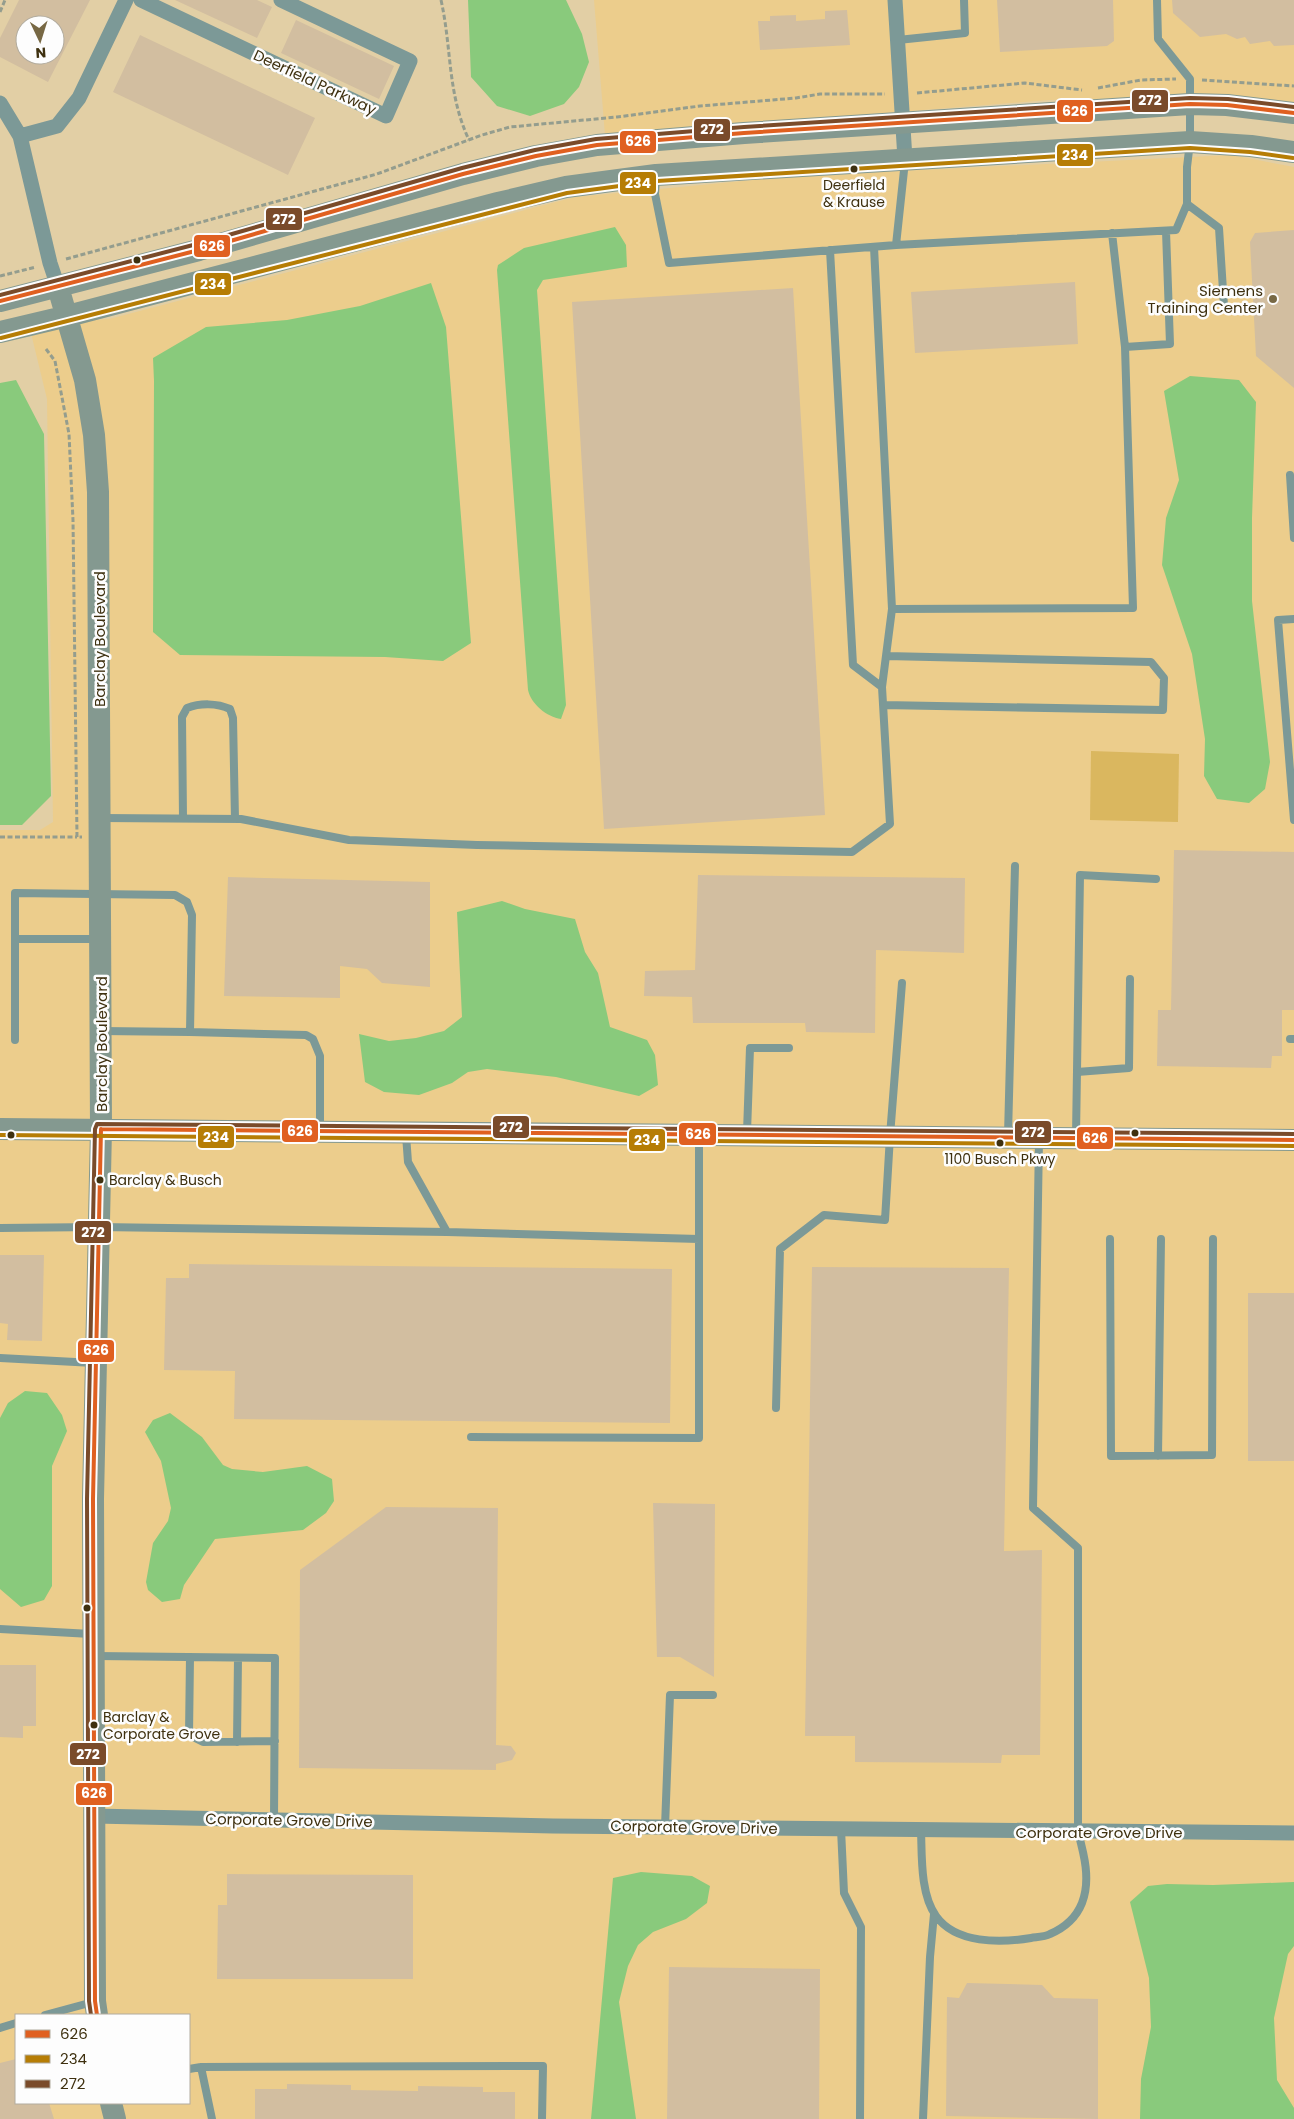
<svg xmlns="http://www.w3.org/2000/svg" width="1294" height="2119" font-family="Poppins,sans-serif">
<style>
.built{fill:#eccd8c;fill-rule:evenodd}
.green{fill:#dab75f}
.water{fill:#89ca7c}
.building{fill:#d2bea0;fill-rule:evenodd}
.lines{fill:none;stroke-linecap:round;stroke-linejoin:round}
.path{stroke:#949d8e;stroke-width:3;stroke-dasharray:5 2.5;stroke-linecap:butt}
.lane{stroke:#7c9997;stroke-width:8}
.street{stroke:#7c9997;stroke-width:15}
.secondary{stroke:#849990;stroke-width:22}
.bus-1-casing{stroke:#fdfdfd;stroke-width:8}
.bus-2-casing{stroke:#fdfdfd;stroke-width:8}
.bus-3-casing{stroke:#fdfdfd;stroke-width:8}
.bus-1{stroke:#e06020;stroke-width:4}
.bus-2{stroke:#b67d05;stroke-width:4}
.bus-3{stroke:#7a4b2a;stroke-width:4}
.bus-dot{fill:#3e300f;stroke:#fdfdfd;stroke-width:2}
.poi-dot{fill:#776844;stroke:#fdfdfd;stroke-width:2}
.labels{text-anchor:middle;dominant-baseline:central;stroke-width:5;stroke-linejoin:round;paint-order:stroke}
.bus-label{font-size:14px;fill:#3e300f;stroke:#fdfdfd}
.street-label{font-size:15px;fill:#3e300f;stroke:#fdfdfd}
.poi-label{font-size:15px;fill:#3e300f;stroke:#fdfdfd;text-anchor:end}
.line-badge{stroke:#fdfdfd;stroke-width:2}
.badge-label{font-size:14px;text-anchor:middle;font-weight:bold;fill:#fff}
</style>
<rect width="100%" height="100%" fill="#e2cfa5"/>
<path class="built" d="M594,0H1294V106L1231,96L1050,100L605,135Z
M1231,155L1294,167V2119H0V830H40L53,822L47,399L29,325L109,319L575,197L797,176ZM16,2015H189V2103H16Z"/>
<path class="green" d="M1091,751L1179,754L1178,822L1090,820Z"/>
<path class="water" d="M468,0H566L582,34L589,62L579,87L564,104L530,116L497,106L471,77Z
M615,227L626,245L627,267L543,280L537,290L566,705L561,719C547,717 531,704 528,690L497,270L498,265L524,248Z
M431,283L446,327L471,643L443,661L385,657L180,655L153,632L154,381L153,358L206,327L287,320L360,306Z
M1190,376L1239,380L1256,402L1252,518V601L1270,762L1265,789L1249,803L1217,799L1204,776L1205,739L1192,654L1162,565L1166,518L1179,480L1164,391Z
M16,380L44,434L51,796L22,825H0V383Z
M502,901L525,909L575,919L585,952L598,973L610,1027L647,1040L655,1055L658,1085L639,1096L556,1077L487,1069L468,1072L452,1083L419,1095L384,1092L365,1082L359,1034L389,1041L416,1038L444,1031L462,1017L457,912Z
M25,1391L47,1393L62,1415L67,1431L52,1466V1586L44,1600L21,1607L0,1589V1418L8,1403Z
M170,1413L202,1437L223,1465L232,1469L263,1472L307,1466L332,1479L334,1501L326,1513L303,1530L215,1539L184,1585L180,1599L162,1602L148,1590L146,1582L153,1543L168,1521L171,1508L161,1461L145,1432L153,1420Z
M641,1872L692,1876L710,1886L707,1903L686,1919L653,1932L638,1945L628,1966L619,2002L636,2119H591L613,1878Z
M1294,1882V1946L1288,1954L1274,2018L1277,2080L1294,2108V2119H1140L1141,2079L1151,2027L1149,1978L1130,1902L1148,1886L1167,1884L1213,1885Z"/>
<path class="building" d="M19,0H90L48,82L0,57V38ZM25,25H55V55H25Z
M175,0H257L272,7L257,38Z
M997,0H1113L1114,41L1107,46L1000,52Z
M1172,0H1294V45L1274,46L1270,41L1250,44L1245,37L1237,39L1226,34L1200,37L1173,13Z
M847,10L850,45L760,50L758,21H770V16L796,15V21L825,19V11Z
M296,20L394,66L379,99L281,53Z
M140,35L315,118L288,175L113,92Z
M1294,230V388L1256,356L1250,242L1255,233Z
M1075,282L1078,344L915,353L911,292Z
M793,288L825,815L604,829L572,302Z
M1174,850L1294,852V1010H1282V1056H1272L1271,1068L1157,1066L1158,1010H1171Z
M698,875L965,878L964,953L876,950L875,1033L806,1032L805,1023H693L692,997L644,996L645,971L695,970Z
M228,877L430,882V987L382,983L367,969L340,966V998L224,996Z
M0,1255H44L42,1341L7,1340L8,1324L0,1323Z
M189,1264L672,1269L670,1423L234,1419L235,1371L164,1370L166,1278H189Z
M812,1267L1009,1268L1004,1551L1042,1550L1040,1755H1002L1001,1763L855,1762V1736H805Z
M1248,1293H1294V1461H1248Z
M653,1503L715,1504L714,1677L680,1657H657Z
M386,1507L498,1508L496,1745L511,1746L516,1753L512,1760L496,1764V1770L299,1768L300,1570Z
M0,1665H36V1726H23V1738L0,1737Z
M227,1874L413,1875V1979H217L218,1905H227Z
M669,1967L820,1969L819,2119H667Z
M967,1983L1042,1985L1054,1998L1098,1999V2119L946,2116L947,1997L959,1998Z
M16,2059V2103H49L54,2119H0V2063Z
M287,2084L351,2085V2090L418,2091V2086L483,2087V2092H515V2119H255V2089H287Z"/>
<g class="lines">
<path class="path" d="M441,0C452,49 447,93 469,140
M0,12L5,0
M1202,80L1294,86
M1098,88L1141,80L1176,79
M917,93L1025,83L1082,90
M66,259L377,174L482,135L510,127L617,117L700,106L796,98L820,94H885
M0,276L36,267
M46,349L55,361L69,434L73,520L77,837H82
M0,837H77"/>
<path class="lane" d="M898,40L965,33L964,0
M656,177L655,194L669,263L896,245L905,161
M1187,204L1219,228L1224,306
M1112,233L1125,347L1170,344L1166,231
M896,245L1176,230L1187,204V167L1190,142V79L1158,39L1157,0
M874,247L892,609L1133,608L1125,347
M1290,475L1294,538
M1294,619L1278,620L1294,820
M882,687L892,609
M883,705L1163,710L1164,678L1151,662L886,656
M102,818L241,819L349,840L477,845L852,852L890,824L882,687L853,665L830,250
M183,818L182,717L187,708C200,703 217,703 230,709L233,718L235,819
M16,939H99
M102,1031L190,1032
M1290,1039H1294
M15,1040V893L175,895L187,902L192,915L190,1032L306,1035L313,1039L320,1056V1129
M1077,1072L1129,1068L1130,979
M747,1132L750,1048H789
M406,1135L408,1162L447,1232L699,1239
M1008,1135L1015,866
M1076,1136L1080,875L1156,879
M0,1228L99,1227L447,1232
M1110,1239L1111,1456L1212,1455L1213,1239
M0,1358L94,1363
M776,1408L780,1249L824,1215L885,1220L890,1136L902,983
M471,1437L699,1438V1136
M1158,1456L1161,1239
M0,1629L91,1634
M96,1656L275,1658L274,1820
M190,1657L189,1735L203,1742L275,1741
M237,1742L238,1658
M665,1827L670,1695H713
M841,1829L844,1893L861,1927L860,2119
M921,1830C922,1855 920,1894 936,1916C956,1944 1000,1943 1031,1938C1037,1937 1044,1937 1050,1934C1064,1928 1076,1918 1082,1903C1091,1880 1084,1854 1078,1832V1548L1033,1508L1039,1139
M45,2015L93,2002
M0,2028L16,2023
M201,2067L212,2119
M189,2069L201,2067L543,2066L542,2119
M923,2119L930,1957L934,1914"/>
<path class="street" d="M141,0L386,116L410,61L281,0
M895,0L905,159
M0,103L20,136L50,263L58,287
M20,136L57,126L79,98L126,0
M94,1816L553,1826L1294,1833"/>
<path class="secondary" d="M58,287L85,380L94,435L98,492L101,1129L93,1499L95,2001L97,2015
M0,301L199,250L463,174L536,156L597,145L744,133L1190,104L1227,105L1294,113
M0,332L68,316L498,203L566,187L656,175L1190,142L1251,146L1294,152
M0,1129L1294,1140
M111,2103L115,2119"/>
<g class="bus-1-casing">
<path id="bus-1" d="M0,301L199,250L463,174L536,156L597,145L744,133L1190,104L1227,105L1294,113
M101,1129L1294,1140
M97,2015L95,2001L93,1499L101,1129"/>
</g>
<g class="bus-2-casing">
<path id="bus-2" d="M1,338L567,193L657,181L1190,148L1250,152L1293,158
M0,1135L1294,1146"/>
</g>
<g class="bus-3-casing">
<path id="bus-3" d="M0,295L197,244L462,168L535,150L596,139L744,127L1190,98L1228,99L1294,107
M91,2015L89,2001L87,1499L95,1129L97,1124L1294,1134"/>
</g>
<use href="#bus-1" class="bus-1"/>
<use href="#bus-2" class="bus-2"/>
<use href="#bus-3" class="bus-3"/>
</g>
<g class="bus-dot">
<circle cx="854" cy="169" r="4.5"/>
<circle cx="137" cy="260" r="4.5"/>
<circle cx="1135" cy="1133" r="4.5"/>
<circle cx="11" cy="1135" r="4.5"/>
<circle cx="1000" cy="1143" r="4.5"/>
<circle cx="100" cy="1180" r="4.5"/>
<circle cx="87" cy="1608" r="4.5"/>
<circle cx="94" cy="1725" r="4.5"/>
</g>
<circle class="poi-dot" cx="1273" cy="299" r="5"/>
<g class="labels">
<g class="bus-label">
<text x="854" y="185">Deerfield<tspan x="854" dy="17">&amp; Krause</tspan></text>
<text x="1000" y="1159">1100 Busch Pkwy</text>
<text x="109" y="1180" text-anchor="start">Barclay &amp; Busch</text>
<text x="103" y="1717" text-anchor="start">Barclay &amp;<tspan x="103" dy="17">Corporate Grove</tspan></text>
</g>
<g class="street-label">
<text transform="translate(315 82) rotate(25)">Deerfield Parkway</text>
<text transform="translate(99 639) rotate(-90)">Barclay Boulevard</text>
<text transform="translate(101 1044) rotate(-90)">Barclay Boulevard</text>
<text transform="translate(289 1820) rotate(1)">Corporate Grove Drive</text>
<text transform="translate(694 1827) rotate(1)">Corporate Grove Drive</text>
<text x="1099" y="1832">Corporate Grove Drive</text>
</g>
<g class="poi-label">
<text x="1263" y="290">Siemens<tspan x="1263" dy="17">Training Center</tspan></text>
</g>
</g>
<g class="line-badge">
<rect x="1131" y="89" width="38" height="24" rx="5" fill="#7a4b2a"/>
<rect x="1056" y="99" width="38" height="24" rx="5" fill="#e06020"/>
<rect x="693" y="118" width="38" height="24" rx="5" fill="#7a4b2a"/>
<rect x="619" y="130" width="38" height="24" rx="5" fill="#e06020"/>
<rect x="1056" y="143" width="38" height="24" rx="5" fill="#b67d05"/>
<rect x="619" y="171" width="38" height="24" rx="5" fill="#b67d05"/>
<rect x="265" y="207" width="38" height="24" rx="5" fill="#7a4b2a"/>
<rect x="193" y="234" width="38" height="24" rx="5" fill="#e06020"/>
<rect x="194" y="272" width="38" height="24" rx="5" fill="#b67d05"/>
<rect x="492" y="1115" width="38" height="24" rx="5" fill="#7a4b2a"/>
<rect x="281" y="1119" width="38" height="24" rx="5" fill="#e06020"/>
<rect x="1014" y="1120" width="38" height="24" rx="5" fill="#7a4b2a"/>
<rect x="678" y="1122" width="39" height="24" rx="5" fill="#e06020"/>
<rect x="197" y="1125" width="38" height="24" rx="5" fill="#b67d05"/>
<rect x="1076" y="1126" width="38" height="24" rx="5" fill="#e06020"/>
<rect x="628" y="1128" width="38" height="24" rx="5" fill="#b67d05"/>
<rect x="74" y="1220" width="38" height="24" rx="5" fill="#7a4b2a"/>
<rect x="77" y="1339" width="38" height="24" rx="5" fill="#e06020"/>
<rect x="69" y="1742" width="38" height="24" rx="5" fill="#7a4b2a"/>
<rect x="75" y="1782" width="38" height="24" rx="5" fill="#e06020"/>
</g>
<g class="badge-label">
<text x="1150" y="105">272</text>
<text x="1075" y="116">626</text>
<text x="712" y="134">272</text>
<text x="638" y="146">626</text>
<text x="1075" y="160">234</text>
<text x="638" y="188">234</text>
<text x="284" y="224">272</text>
<text x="212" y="251">626</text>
<text x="213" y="289">234</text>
<text x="511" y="1132">272</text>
<text x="300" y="1136">626</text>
<text x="1033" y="1137">272</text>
<text x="698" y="1139">626</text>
<text x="216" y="1142">234</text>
<text x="1095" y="1143">626</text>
<text x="647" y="1145">234</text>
<text x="93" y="1237">272</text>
<text x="96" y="1355">626</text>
<text x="88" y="1759">272</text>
<text x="94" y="1798">626</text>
</g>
<rect x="15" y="2014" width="175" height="90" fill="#fdfdfd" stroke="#b1ab9e"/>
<rect x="25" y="2030" width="25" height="8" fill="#e06020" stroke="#b1ab9e"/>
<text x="60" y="2039" font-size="15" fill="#3e300f">626</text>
<rect x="25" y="2055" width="25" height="8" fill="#b67d05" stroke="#b1ab9e"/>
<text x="60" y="2064" font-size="15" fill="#3e300f">234</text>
<rect x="25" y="2080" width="25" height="8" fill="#7a4b2a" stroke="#b1ab9e"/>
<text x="60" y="2089" font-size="15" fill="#3e300f">272</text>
<g transform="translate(40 40) rotate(176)"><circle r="24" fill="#fdfdfd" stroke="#b1ab9e"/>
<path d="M0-4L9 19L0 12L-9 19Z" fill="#776844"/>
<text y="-8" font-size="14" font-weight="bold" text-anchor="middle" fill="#3e300f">N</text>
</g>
</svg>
